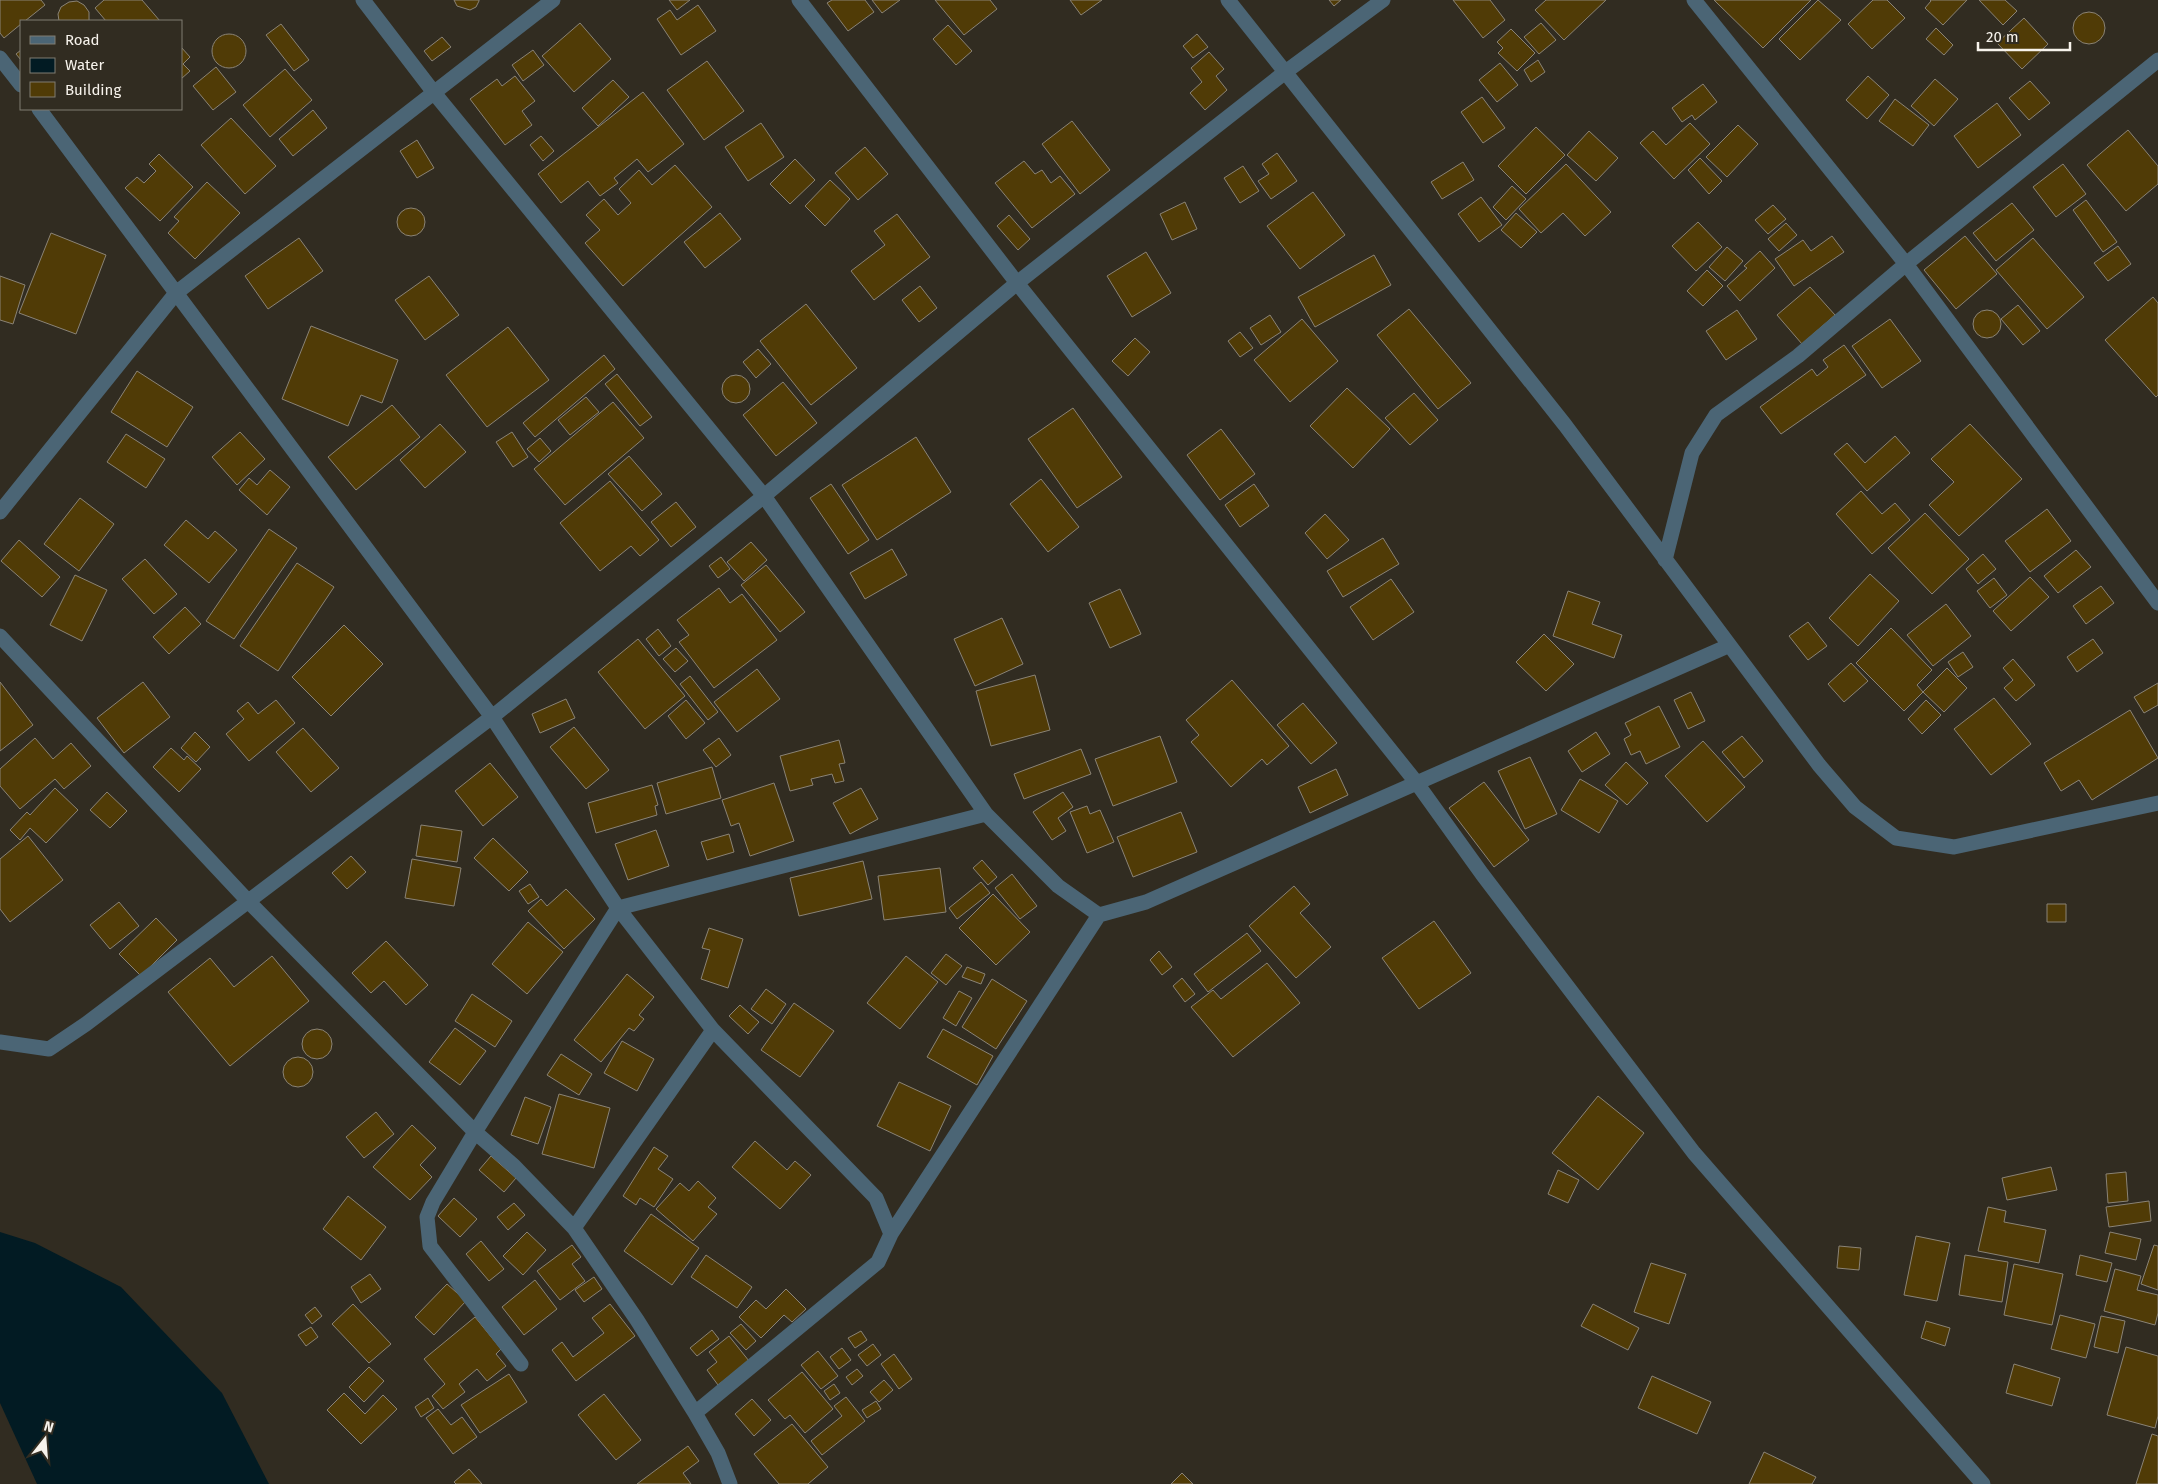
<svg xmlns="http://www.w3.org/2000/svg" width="2158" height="1484" font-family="'Fira Sans',sans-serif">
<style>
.water{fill:#021b23}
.building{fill:#503b06;stroke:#8a8376}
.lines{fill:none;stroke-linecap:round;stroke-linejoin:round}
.street{stroke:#4b6575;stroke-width:15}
</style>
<rect width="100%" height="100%" fill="#312c21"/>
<path class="water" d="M0,1232L35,1243L121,1287L222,1393L269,1484H37L0,1403Z"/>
<path class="building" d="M0,0H41L45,5L25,21H21V24L4,38L0,33Z
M104,0H142L160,21H106L95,8Z
M454,0H479V1L476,7L470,10L457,6Z
M669,0H690L677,10Z
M832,0H865L874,12L848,31L827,3Z
M872,0H900L882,13Z
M935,0H990L997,9L964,35Z
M1070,0H1102L1081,15Z
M1329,0H1341L1334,6Z
M1453,0H1490L1505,20L1483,38Z
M1546,0H1606L1564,40L1535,10Z
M1714,0H1811L1763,48Z
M1818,0L1841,20L1800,60L1779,39Z
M1873,0H1887L1905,18L1872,49L1848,24Z
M1930,0H1967L1943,25L1925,8L1931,1Z
M1979,0H2005L2017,11L2003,25Z
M77,1L84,5L89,12V21H59L58,14L61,7L69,2Z
M698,5L716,31L681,55L657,19L670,10L677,20Z
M2073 28a16 16 0 1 1 32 0a16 16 0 1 1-32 0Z
M2024,18L2048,44L2022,69L1997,43Z
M580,23L611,59L574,92L542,56Z
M1541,23L1556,40L1539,54L1524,37Z
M281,24L309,60L294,71L266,35Z
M948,25L972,51L956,65L933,39Z
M1936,28L1953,45L1944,55L1926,39Z
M1511,29L1535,53L1517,71L1498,53L1503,48L1497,42Z
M212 51a17 17 0 1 1 34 0a17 17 0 1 1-34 0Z
M1197,34L1208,47L1193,58L1183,46Z
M442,37L451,47L432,61L424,51Z
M181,47L190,57L183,64L190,71L181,79Z
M21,50V60L16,54Z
M533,50L544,65L523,81L512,65Z
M1209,52L1224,69L1216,76L1227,90L1205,110L1190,93L1202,82L1191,68Z
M1538,60L1545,72L1531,82L1524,70Z
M707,61L744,111L704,140L667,90Z
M1500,63L1518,85L1497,102L1479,80Z
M216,67L236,92L213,110L193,86Z
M285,69L312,100L270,137L243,105Z
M515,76L535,101L522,111L532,125L505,145L470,99L497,79L502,86Z
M1868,76L1889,95L1867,119L1846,100Z
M1935,79L1958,99L1934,126L1911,106Z
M613,80L629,97L598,126L582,108Z
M2030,81L2050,103L2029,120L2009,98Z
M1703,84L1717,102L1695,120L1692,115L1682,122L1672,108Z
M643,92L684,144L648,172L637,159L614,178L618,183L600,196L588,181L561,203L538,174Z
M1482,97L1505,128L1483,143L1461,112Z
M1895,99L1929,125L1913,146L1879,121Z
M1997,103L2021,135L1978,168L1954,136Z
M313,110L327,128L293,156L279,139Z
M231,118L276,166L245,194L201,145Z
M1072,121L1110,170L1080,194L1042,144Z
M761,123L784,157L748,181L725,147Z
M1690,123L1710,144L1674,179L1640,143L1653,131L1666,145Z
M1738,125L1758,144L1727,177L1706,157Z
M1536,127L1565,155L1526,194L1498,166Z
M2128,130L2158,166V184L2126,211L2087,165Z
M1589,131L1618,158L1596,181L1567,155Z
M541,136L554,151L543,161L530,145Z
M417,140L434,168L417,178L400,151Z
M865,147L888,174L858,200L835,173Z
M1277,153L1297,181L1271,199L1258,181L1269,174L1262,164Z
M159,154L193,187L160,221L125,188L137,177L144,183L156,171L149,164Z
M1700,158L1722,181L1709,194L1688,170Z
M795,159L815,180L790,204L770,184Z
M1024,161L1035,174L1042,170L1051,183L1060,176L1075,194L1032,228L995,183Z
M1463,162L1474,180L1442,199L1431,182Z
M1566,164L1611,212L1585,236L1563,213L1541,233L1519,209Z
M2063,164L2086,194L2056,217L2033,187Z
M675,165L712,207L623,286L585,243L600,230L586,215L604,199L618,215L631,203L619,189L639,170L652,185Z
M1243,166L1259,191L1240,203L1224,178Z
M830,180L850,199L825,226L805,206Z
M207,182L240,213L195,259L168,233L179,221L174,217Z
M1512,186L1526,199L1506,220L1493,207Z
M1313,192L1345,235L1300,269L1267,226Z
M1481,197L1502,225L1479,242L1458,214Z
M2086,200L2117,242L2103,252L2073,210Z
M1185,202L1197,229L1172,240L1160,214Z
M2012,203L2034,230L1996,261L1973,233Z
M1773,205L1786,219L1768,234L1755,220Z
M397 222a14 14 0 1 1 28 0a14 14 0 1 1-28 0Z
M720,213L741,239L705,268L684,242Z
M1516,213L1537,232L1521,248L1501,230Z
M897,214L930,257L874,300L851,271L885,245L874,231Z
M1009,215L1030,239L1018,250L997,226Z
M1698,222L1722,247L1696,271L1672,246Z
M1786,223L1797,235L1779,251L1768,239Z
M51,233L106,255L76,334L19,313Z
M1832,236L1844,252L1794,286L1775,259L1803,240L1811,251Z
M1965,236L1997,274L1956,309L1924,270Z
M299,238L323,271L268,309L245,276Z
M2033,238L2084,297L2047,329L1996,270Z
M2118,246L2131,264L2108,281L2094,263Z
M1727,247L1743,261L1725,281L1709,267Z
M1760,251L1775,268L1740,301L1727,286L1747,268L1744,266Z
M1146,252L1171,293L1132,317L1107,276Z
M1374,255L1391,285L1315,327L1298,297Z
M1707,270L1723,286L1703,306L1687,291Z
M0,276L25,285L13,324L0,320Z
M429,276L459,315L425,340L395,300Z
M920,286L937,308L919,322L902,300Z
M1810,287L1835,315L1802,344L1777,315Z
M2153,297L2158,303V395L2156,397L2105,340Z
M806,304L857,368L811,405L760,341Z
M2018,305L2040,331L2023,345L2001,319Z
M1409,309L1471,383L1438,409L1377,335Z
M1737,310L1757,339L1726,360L1706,331Z
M1973 324a14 14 0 1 1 28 0a14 14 0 1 1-28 0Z
M1270,315L1281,332L1261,345L1250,328Z
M1302,319L1338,361L1290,402L1254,360Z
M1890,319L1921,361L1882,388L1852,346Z
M311,326L398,360L382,403L361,395L348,426L282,399Z
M508,327L549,380L487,427L446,375Z
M1240,332L1253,348L1240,357L1228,341Z
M1135,338L1150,352L1128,376L1112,361Z
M1844,345L1866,375L1781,434L1760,407L1812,369L1817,376L1828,367L1823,360Z
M758,349L771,364L756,378L743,362Z
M604,355L615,369L535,437L523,423Z
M137,371L193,407L167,447L111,412Z
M617,374L652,417L640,426L605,384Z
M722 389a14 14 0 1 1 28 0a14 14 0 1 1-28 0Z
M783,382L817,423L776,456L743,415Z
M1347,388L1390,429L1353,468L1310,426Z
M1414,393L1438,420L1410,445L1385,418Z
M586,397L599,412L570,435L558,420Z
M613,402L644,438L565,505L534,469Z
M392,405L420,437L356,490L328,457Z
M1073,408L1122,477L1077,508L1028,439Z
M440,424L466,452L425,488L400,460Z
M1970,424L2022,479L1959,536L1929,505L1954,482L1931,459Z
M1221,429L1255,474L1220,500L1187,455Z
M240,432L265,459L237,485L212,457Z
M512,432L528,457L513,467L496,442Z
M126,434L165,459L146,488L107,462Z
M1895,436L1910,453L1867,491L1834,454L1847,443L1865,463Z
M916,437L951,492L877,540L842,485Z
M540,438L551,451L539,462L527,449Z
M629,456L662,494L642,511L608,474Z
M270,470L290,487L267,515L239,490L249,478L257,485Z
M1041,479L1079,527L1048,552L1010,504Z
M610,481L659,540L640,556L631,546L600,571L560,523Z
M831,484L869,540L848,554L810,498Z
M1254,484L1269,506L1240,527L1225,505Z
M1861,491L1882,514L1895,503L1910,520L1872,554L1836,514Z
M80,498L114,524L79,571L44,544Z
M676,502L696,527L671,547L651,522Z
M2047,509L2071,541L2030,572L2005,541Z
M1925,513L1969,559L1932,594L1888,548Z
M1325,514L1349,540L1327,559L1305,533Z
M186,520L208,539L215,531L237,550L209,583L164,545Z
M269,529L297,548L234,639L206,621Z
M1383,538L1399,564L1343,597L1327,571Z
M19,540L60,577L42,597L1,561Z
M751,542L767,560L744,581L727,562Z
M892,549L907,575L865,599L850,573Z
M2076,550L2091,567L2058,593L2044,576Z
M1983,554L1996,569L1978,584L1966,569Z
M721,557L730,569L718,578L709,566Z
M145,559L177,594L154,614L122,579Z
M297,563L334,587L278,671L240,646Z
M766,565L805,612L780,632L741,585Z
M1870,574L1899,601L1858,646L1829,618Z
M75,575L107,590L82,641L50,625Z
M2030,577L2049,597L2011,631L1993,611Z
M1994,578L2007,595L1990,608L1977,591Z
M1391,579L1414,612L1373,640L1350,607Z
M2101,586L2114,603L2086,624L2073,606Z
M719,588L730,603L742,594L777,640L714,688L679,642L689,635L677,620Z
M1120,589L1141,634L1110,648L1089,603Z
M1568,591L1600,602L1592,624L1622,635L1614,658L1553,636Z
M1946,604L1971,636L1933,666L1907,635Z
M185,607L201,624L169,654L153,637Z
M1002,618L1023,664L975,686L954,639Z
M1808,622L1827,646L1808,660L1789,636Z
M344,625L383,664L331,716L292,677Z
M1891,628L1932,670L1917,685L1923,692L1904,711L1856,663Z
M658,629L671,646L659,656L646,639Z
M1544,634L1574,664L1546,691L1516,662Z
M638,639L685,696L645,729L598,672Z
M2093,639L2103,653L2077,672L2067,657Z
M676,648L688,661L675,672L663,659Z
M1963,652L1973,667L1958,677L1948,662Z
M2013,659L2035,685L2016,701L2004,688L2013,680L2003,668Z
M1851,663L1868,681L1844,702L1828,684Z
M1947,668L1967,688L1944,712L1923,692Z
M757,669L780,699L737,732L714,702Z
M1035,675L1050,730L991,746L976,691Z
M690,676L718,712L708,720L680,684Z
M1232,680L1289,746L1267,765L1262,759L1231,787L1191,742L1199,735L1186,720Z
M0,682L33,725L0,751Z
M143,682L170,717L124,753L97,718Z
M2158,683V705L2144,713L2134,697Z
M1691,692L1705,721L1688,729L1674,700Z
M1994,698L2031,744L1991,775L1954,729Z
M566,699L575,718L540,733L532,714Z
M276,700L295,723L249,761L226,734L244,719L237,711L248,702L258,714Z
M686,700L705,723L686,739L668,716Z
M1926,700L1941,715L1922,734L1908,719Z
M1303,703L1337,743L1311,764L1277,725Z
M1659,706L1680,747L1646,764L1640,751L1631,755L1624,739L1631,735L1625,723Z
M2130,710L2158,758L2092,800L2079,780L2061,791L2044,763Z
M574,727L609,770L586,789L550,747Z
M303,728L339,768L311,792L276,752Z
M195,732L210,747L196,762L181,748Z
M1596,732L1610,754L1582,772L1568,751Z
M1160,736L1177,782L1113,806L1095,759Z
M1742,736L1763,761L1744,778L1722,752Z
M35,738L53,759L71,743L91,766L64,789L55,779L20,809L0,786V769Z
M719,738L731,755L716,767L703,750Z
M839,740L845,763L839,764L844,781L835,783L832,774L811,779L813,785L790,791L780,756Z
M1703,741L1745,787L1707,822L1665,776Z
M171,748L184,760L187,756L201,769L179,792L153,767Z
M1081,749L1091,774L1024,799L1014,774Z
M1530,757L1557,814L1525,829L1498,771Z
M1626,762L1648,783L1627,805L1605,785Z
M490,763L518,797L483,826L455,791Z
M712,767L721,798L666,814L657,783Z
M1336,769L1348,795L1310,813L1298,787Z
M1580,779L1618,801L1599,833L1561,810Z
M1484,782L1529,840L1494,867L1449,808Z
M774,783L794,841L750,856L739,823L731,826L722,800Z
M652,785L658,805L655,806L657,815L596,833L588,803Z
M55,788L78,810L46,843L30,828L20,840L10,830L27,812L30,815Z
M861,788L878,819L850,834L833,803Z
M107,792L127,811L110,828L90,810Z
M1063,792L1073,807L1058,818L1066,831L1052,840L1033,812Z
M1087,806L1090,814L1100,810L1114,842L1087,853L1070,812Z
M1181,812L1197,852L1133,877L1117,837Z
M421,825L462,831L457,862L416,856Z
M656,830L669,866L628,880L615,844Z
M729,834L734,852L707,860L701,842Z
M28,836L63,880L10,922L0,909V859Z
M493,838L528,872L509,891L474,858Z
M351,856L366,872L347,889L332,873Z
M412,859L461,868L454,906L405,898Z
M982,860L997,877L988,885L973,868Z
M863,861L872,899L799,916L790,878Z
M940,868L946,912L884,920L878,876Z
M1012,874L1037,906L1020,919L995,888Z
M981,882L990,893L957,919L949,908Z
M530,884L539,897L528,904L519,891Z
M1294,886L1310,904L1300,913L1331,947L1296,978L1249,926Z
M566,889L595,919L564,949L528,911L541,899L547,906Z
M993,894L1030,932L996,965L959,928Z
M119,902L139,926L110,949L90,925Z
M2047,904H2066V922H2047Z
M156,918L177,940L141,976L119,954Z
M1434,921L1471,973L1419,1009L1382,958Z
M528,922L563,952L527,994L492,964Z
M709,928L743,939L728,988L701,979L710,950L702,948Z
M1247,933L1261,951L1208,992L1194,974Z
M386,941L428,985L406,1005L384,981L371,993L352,973Z
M1159,951L1172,967L1162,975L1150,960Z
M946,954L962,966L946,985L931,973Z
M272,956L309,1001L230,1066L168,992L210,958L234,987Z
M906,956L938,982L900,1029L867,1003Z
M1267,963L1300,1003L1233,1057L1191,1007L1213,990L1221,999Z
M967,967L985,974L981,984L962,977Z
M627,974L654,997L639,1015L644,1019L634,1031L629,1028L601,1062L574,1040Z
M1182,978L1195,994L1185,1002L1173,986Z
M992,979L1027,1001L996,1049L962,1027Z
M766,989L786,1004L772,1024L751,1009Z
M959,991L972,998L956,1026L943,1018Z
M472,994L512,1021L495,1047L455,1021Z
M794,1003L834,1031L800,1077L761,1050Z
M740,1005L759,1022L748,1034L729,1016Z
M455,1028L486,1051L460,1085L429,1062Z
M302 1044a15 15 0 1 1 30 0a15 15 0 1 1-30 0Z
M943,1029L993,1056L977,1085L927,1057Z
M622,1041L654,1059L637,1091L604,1073Z
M561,1054L592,1074L579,1095L547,1075Z
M283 1072a15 15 0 1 1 30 0a15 15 0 1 1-30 0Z
M899,1082L951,1106L930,1151L877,1126Z
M559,1094L610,1108L594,1168L542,1154Z
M1598,1096L1644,1133L1598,1190L1552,1153Z
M525,1097L551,1107L538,1144L511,1135Z
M376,1112L394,1134L364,1158L346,1137Z
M412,1125L436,1148L420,1165L432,1177L410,1200L373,1167Z
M755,1141L787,1170L795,1161L811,1175L780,1209L732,1167Z
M654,1147L668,1156L658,1169L673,1179L654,1207L640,1198L636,1205L623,1196Z
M491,1156L516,1178L504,1192L479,1170Z
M2051,1167L2057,1190L2007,1200L2002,1178Z
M1558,1170L1579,1180L1568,1203L1548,1194Z
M2126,1172L2128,1201L2108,1203L2106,1174Z
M698,1181L716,1198L708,1207L717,1214L693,1241L656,1209L680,1183L689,1191Z
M348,1196L386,1227L361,1260L323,1229Z
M454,1198L477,1219L460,1237L438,1216Z
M2149,1201L2151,1221L2109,1227L2106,1207Z
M514,1203L525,1215L508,1230L497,1217Z
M1988,1207L2006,1211L2004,1222L2046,1230L2039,1263L1978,1251Z
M651,1214L699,1248L672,1285L624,1251Z
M527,1232L546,1250L523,1275L503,1256Z
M2110,1232L2141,1239L2136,1260L2105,1253Z
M1916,1236L1950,1243L1937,1301L1904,1295Z
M481,1241L504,1269L489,1281L466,1254Z
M572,1245L581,1257L572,1264L585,1281L560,1300L537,1271Z
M2154,1245L2158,1246V1290L2141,1284Z
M1839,1246L1861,1248L1859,1270L1837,1268Z
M706,1255L752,1287L737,1308L691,1277Z
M1965,1255L2008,1262L2002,1302L1959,1295Z
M2080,1255L2112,1263L2107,1282L2076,1275Z
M1651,1263L1686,1274L1669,1324L1634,1312Z
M2014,1264L2063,1274L2052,1325L2004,1315Z
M2115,1269L2141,1276L2137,1290L2158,1295V1313L2155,1325L2104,1311Z
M370,1274L381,1289L361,1303L351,1287Z
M594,1277L602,1289L584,1302L575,1290Z
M535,1280L557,1309L524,1335L502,1307Z
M447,1284L466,1301L434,1335L415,1317Z
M786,1289L806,1309L792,1322L784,1315L761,1338L739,1317L756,1300L766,1309Z
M353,1304L391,1344L369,1363L332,1324Z
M610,1304L635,1336L576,1381L552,1350L562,1342L573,1357L604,1333L592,1318Z
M1593,1304L1639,1328L1628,1350L1581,1326Z
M315,1307L322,1316L312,1324L305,1315Z
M2060,1315L2095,1324L2086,1358L2051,1349Z
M2101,1316L2125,1321L2118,1353L2094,1347Z
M475,1317L501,1349L496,1354L506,1366L487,1381L477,1369L459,1384L465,1392L443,1409L432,1396L445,1384L424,1359Z
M1926,1321L1950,1328L1945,1346L1921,1338Z
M741,1324L756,1341L746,1350L730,1333Z
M311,1327L318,1337L306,1346L298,1335Z
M712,1330L719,1339L697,1356L690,1348Z
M861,1331L867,1340L855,1348L848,1338Z
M729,1336L749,1361L718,1385L707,1370L717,1362L709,1352Z
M873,1344L881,1355L867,1366L858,1355Z
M2126,1347L2158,1356V1416L2155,1428L2107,1415Z
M842,1348L851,1360L839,1369L830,1357Z
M818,1351L838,1376L821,1389L801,1365Z
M894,1354L912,1379L899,1389L881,1364Z
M2014,1364L2060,1378L2052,1406L2006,1393Z
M369,1367L384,1381L364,1402L349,1387Z
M857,1369L863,1376L852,1385L846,1377Z
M802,1372L833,1409L805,1433L790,1415L785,1419L768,1400Z
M509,1374L527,1402L480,1433L461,1405Z
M1652,1376L1711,1402L1697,1434L1638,1408Z
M884,1380L893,1390L879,1402L870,1392Z
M834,1384L840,1393L830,1400L824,1391Z
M344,1393L365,1414L383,1395L397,1409L361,1444L327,1410Z
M604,1394L641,1440L616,1460L578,1415Z
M846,1397L865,1421L822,1455L811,1441L842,1416L834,1406Z
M428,1398L434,1408L421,1417L415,1407Z
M752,1399L771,1420L754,1436L735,1414Z
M876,1401L881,1409L867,1418L862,1410Z
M438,1409L451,1425L462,1417L477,1437L453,1454L426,1418Z
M792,1424L828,1467L808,1484H779L754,1454Z
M2152,1434L2158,1436V1484H2136Z
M688,1446L699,1461L683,1473L691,1484H637Z
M1764,1452L1816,1477L1812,1484H1749Z
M469,1469L482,1484H456L454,1482Z
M1182,1473L1193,1484H1171Z"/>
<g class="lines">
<path class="street" d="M363,0L435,94L764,496L986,814L1058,886L1099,915L1146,902L1728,646
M799,0L1017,283L1416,782L1482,874L1694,1153L1983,1484
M1228,0L1565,425L1819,765L1855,807L1896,838L1954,847L2158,803
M1694,0L1906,264L2158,603
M0,58L21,85
M39,109L492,717L618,908L713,1030L876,1198L891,1234L878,1262L695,1413
M0,512L176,293L553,0
M1665,560L1692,453L1716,415L1798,356L1906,264L2158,60
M0,636L248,901L475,1132L514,1166L574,1228L637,1320L695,1413L718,1453L730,1484
M0,1042L49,1049L86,1024L492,717L764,496L1017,283L1284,73L1383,0
M574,1228L713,1030
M891,1234L1099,915
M521,1364L430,1246L427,1217L433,1202L475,1132L618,908L986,814"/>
</g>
<rect x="20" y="20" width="162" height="90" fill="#312c21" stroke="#807c72"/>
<rect x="30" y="36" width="25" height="8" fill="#4b6575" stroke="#807c72"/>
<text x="65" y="45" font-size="15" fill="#f7f3ec">Road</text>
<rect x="30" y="58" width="25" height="15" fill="#021b23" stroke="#807c72"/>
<text x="65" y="70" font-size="15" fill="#f7f3ec">Water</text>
<rect x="30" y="82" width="25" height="15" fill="#503b06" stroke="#807c72"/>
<text x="65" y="95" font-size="15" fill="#f7f3ec">Building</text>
<g transform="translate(45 1439) rotate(17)" stroke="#312c21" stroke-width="4" paint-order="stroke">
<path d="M0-4L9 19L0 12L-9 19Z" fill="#f7f3ec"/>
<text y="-8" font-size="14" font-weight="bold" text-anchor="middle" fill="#f7f3ec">N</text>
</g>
<path d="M1978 42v8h92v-8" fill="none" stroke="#f7f3ec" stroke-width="2.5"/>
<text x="1986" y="42" font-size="15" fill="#f7f3ec" stroke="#312c21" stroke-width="4" paint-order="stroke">20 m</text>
</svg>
